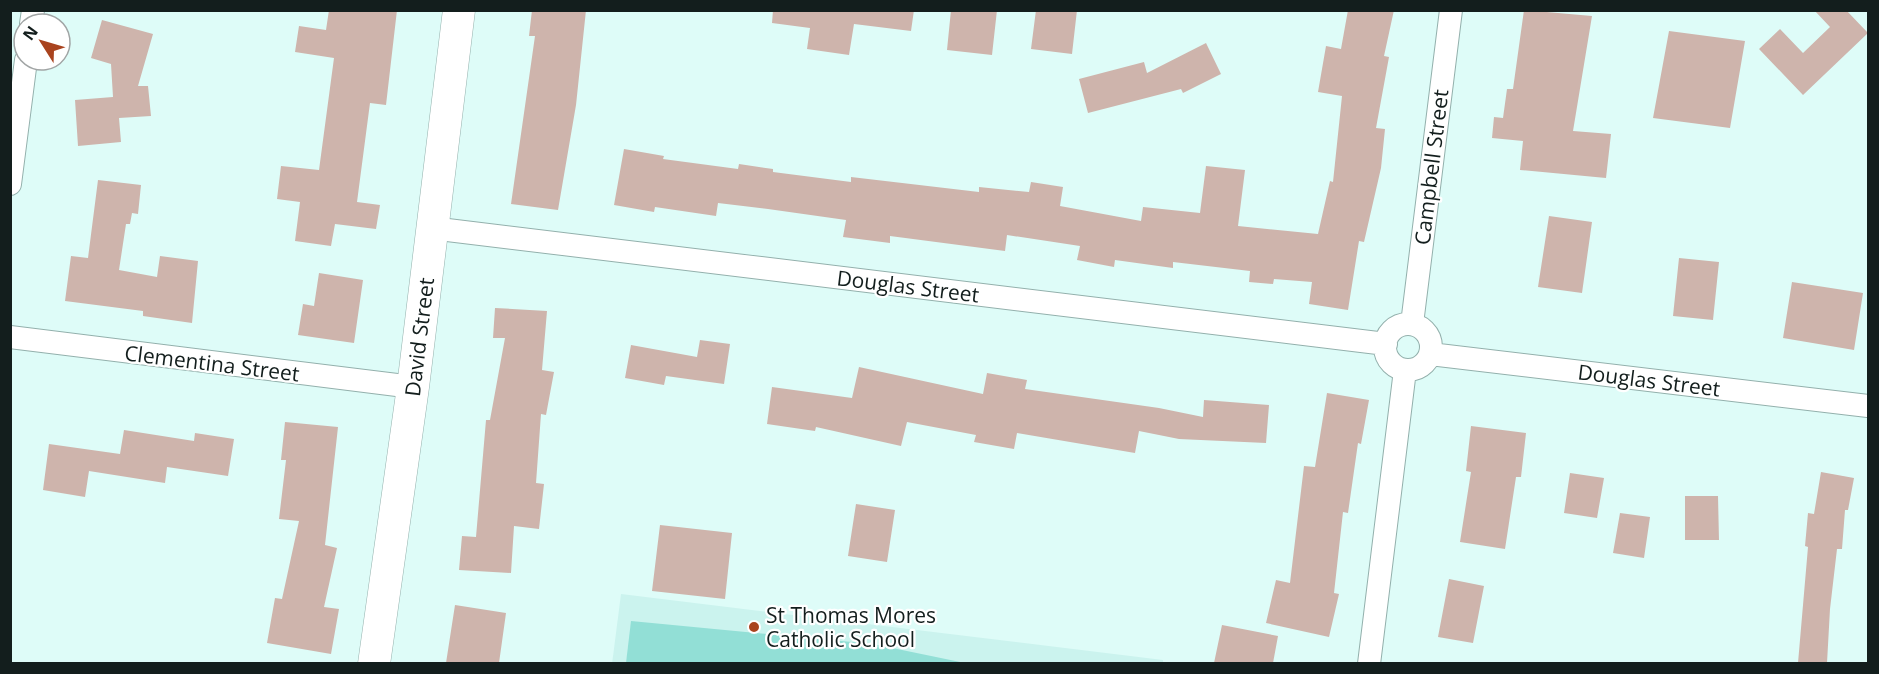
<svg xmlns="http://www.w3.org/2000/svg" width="1879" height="674" font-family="'Open Sans',sans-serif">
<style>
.built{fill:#cbf3ee}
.green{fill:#92dfd6}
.building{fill:#ceb4ac}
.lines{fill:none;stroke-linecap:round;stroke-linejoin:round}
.street-casing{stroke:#93b0ac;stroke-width:24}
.secondary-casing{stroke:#93b0ac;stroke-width:33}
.street{stroke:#fff;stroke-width:22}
.secondary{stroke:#fff;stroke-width:32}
.poi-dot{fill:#a9431e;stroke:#fff;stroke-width:2}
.labels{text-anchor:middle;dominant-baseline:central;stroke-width:4.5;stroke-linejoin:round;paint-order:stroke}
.street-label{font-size:21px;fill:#131e1d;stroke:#fff}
.poi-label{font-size:21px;fill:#131e1d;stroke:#fff;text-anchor:start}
</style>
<rect width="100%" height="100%" fill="#defcf8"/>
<path class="built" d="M621,594L1163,660V664H612Z"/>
<path class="green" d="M631,621L873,644L965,663H626Z"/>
<path class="building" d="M329,10H397L386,105L370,103L357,202L380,205L376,229L335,224L331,246L295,241L300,202L277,199L281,166L319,170L334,58L295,52L299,26L326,30Z
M532,10H586L576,105L558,210L511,204L535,36H529Z
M773,10H914L911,31L854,24L849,55L807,49L810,28L772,23Z
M951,10H997L992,55L947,50Z
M1036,10H1077L1072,54L1031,49Z
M1348,10H1394L1384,56L1389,57L1376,128L1385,129L1381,168L1364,242L1359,241L1348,310L1309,304L1312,282L1274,279L1273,284L1249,282L1250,271L1173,262V268L1115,260L1114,267L1077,260L1080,246L1007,235L1005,251L890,236V243L843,237L846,220L768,209L718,203L716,216L655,207L654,212L614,205L624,149L664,156L663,159L738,169L739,164L773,169V172L851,182V177L979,192V187L1029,192L1031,182L1063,187L1060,206L1141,221L1143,207L1200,213L1206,166L1245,170L1238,226L1318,234L1330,181L1333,182L1342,96L1318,92L1326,46L1341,49Z
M1524,10L1592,16L1573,131L1611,134L1606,178L1520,170L1523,141L1492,138L1494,117L1503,118L1507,89H1513Z
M1814,10H1846L1868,33L1803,95L1759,49L1780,29L1803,53L1830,27Z
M102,20L153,34L138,86H148L151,116L119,118L121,142L78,146L75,100L113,97L111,64L91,58Z
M1669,31L1745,41L1730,128L1653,118Z
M1206,43L1221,74L1183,93L1181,89L1088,113L1079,79L1144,62L1147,73Z
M98,180L141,185L138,214L132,213L130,224H126L119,270L157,277L160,256L198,261L192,323L143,316V311L65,301L71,256L88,258Z
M1549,216L1592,222L1582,293L1538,287Z
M1679,258L1719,262L1713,320L1673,316Z
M319,273L363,280L354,343L298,335L303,304L314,306Z
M1792,282L1863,293L1854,350L1783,338Z
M495,308L547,311L542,370L554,372L546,415L541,414L536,483L544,484L539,529L514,526L511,573L459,570L462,536L476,537L486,420H490L505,338H493Z
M700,340L730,344L724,384L666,376L664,385L625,378L631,345L697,357Z
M859,367L983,394L987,373L1027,380L1025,389L1159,408L1203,417L1204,400L1269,405L1266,443L1179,439L1139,431L1135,453L1017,433L1014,449L974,442L976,435L907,422L901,446L816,427L815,431L767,424L772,387L852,398Z
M1327,393L1369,400L1361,444L1358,443L1348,513L1343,512L1334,593L1339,594L1329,637L1266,623L1276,580L1290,583L1304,466L1315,467Z
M285,422L338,427L325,545L337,548L324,607L339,609L331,654L267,643L275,598L282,599L299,521L279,519L286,460H281Z
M1471,426L1526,433L1521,477H1516L1505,549L1460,542L1471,472L1466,471Z
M124,430L194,441L195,433L234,439L228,476L167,467L165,483L89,471L85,497L43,490L49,444L120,454Z
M1821,472L1854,478L1848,510H1845L1842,549H1837L1830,609L1827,663H1798L1808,547L1805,546L1808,513L1814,514Z
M1570,473L1604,478L1597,518L1564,513Z
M1685,496H1718L1719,540H1685Z
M856,504L895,510L887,562L848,556Z
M1620,513L1650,517L1644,558L1613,553Z
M660,525L732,533L725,599L652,591Z
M1449,579L1484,586L1473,643L1438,637Z
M455,605L506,613L499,663H446Z
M1222,625L1278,636L1273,663H1214Z"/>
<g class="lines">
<g class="street-casing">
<path id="street" d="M31,24L33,10
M10,184L26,60
M431,228L1386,344
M1412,324L1451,10
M1385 347a23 23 0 1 1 46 0a23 23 0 1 1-46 0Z
M10,337L413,387
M1430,354L1868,406
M1369,664L1405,370"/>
</g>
<g class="secondary-casing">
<path id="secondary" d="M374,664L413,387L459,10"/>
</g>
<use href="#street" class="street"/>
<use href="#secondary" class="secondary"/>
</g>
<circle class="poi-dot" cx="754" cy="627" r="6"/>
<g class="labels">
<g class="street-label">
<text transform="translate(1431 167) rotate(-83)">Campbell Street</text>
<text transform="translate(908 286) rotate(7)">Douglas Street</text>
<text transform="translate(419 337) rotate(-83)">David Street</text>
<text transform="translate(212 363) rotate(7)">Clementina Street</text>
<text transform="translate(1649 380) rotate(7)">Douglas Street</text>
</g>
<g class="poi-label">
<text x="766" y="615">St Thomas Mores<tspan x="766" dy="24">Catholic School</tspan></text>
</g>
</g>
<rect width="1879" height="674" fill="none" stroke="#131e1d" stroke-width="24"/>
<g transform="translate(42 42) rotate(307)"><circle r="28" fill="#ffffff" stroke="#a1a5a5" stroke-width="1.5"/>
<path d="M0-4.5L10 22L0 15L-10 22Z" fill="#a9431e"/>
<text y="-9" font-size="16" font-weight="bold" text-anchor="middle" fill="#131e1d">N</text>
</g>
</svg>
